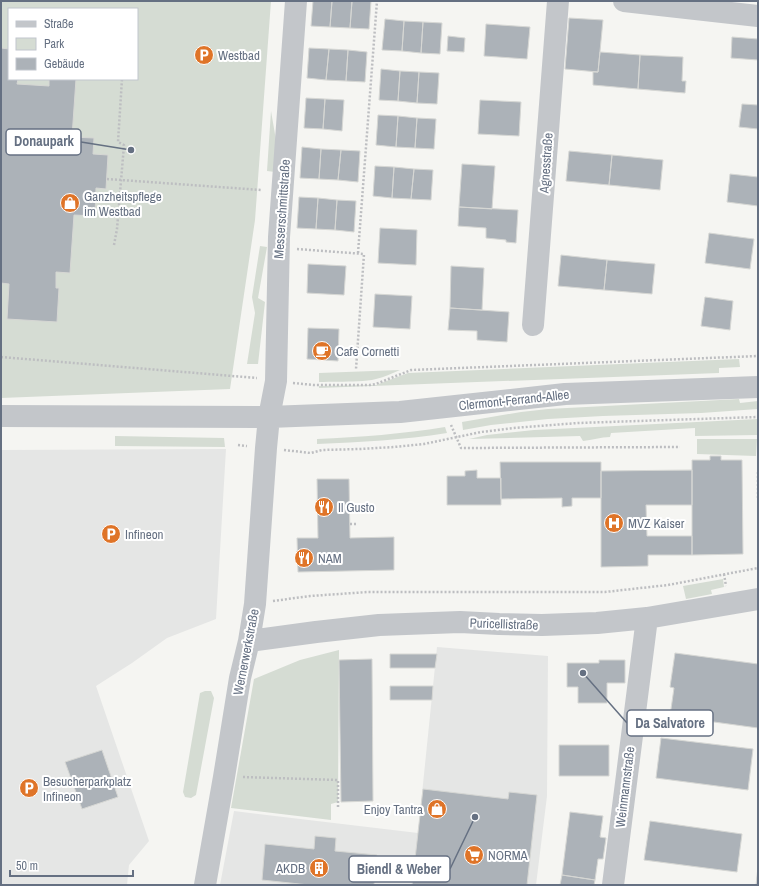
<svg xmlns="http://www.w3.org/2000/svg" width="759" height="886" font-family="'Archivo Narrow',sans-serif">
<style>
.built{fill:#e5e6e5}
.green{fill:#d5dcd3;fill-rule:evenodd}
.building{fill:#acb2b8;stroke:#d6d7d4}
.lines{fill:none;stroke-linecap:round;stroke-linejoin:round}
.path{stroke:#bdbec1;stroke-width:2.5;stroke-dasharray:2 2;stroke-linecap:butt}
.minor{stroke:#c3c6ca;stroke-width:22}
.labels{text-anchor:middle;dominant-baseline:central;stroke-width:4;stroke-linejoin:round;paint-order:stroke}
.poi-label{font-size:13px;fill:#657082;stroke:#fff;text-anchor:start}
.street-label{font-size:13px;fill:#657082;stroke:#fff}
.leader{fill:none;stroke:#657082;stroke-width:1.5}
.callout-dot{fill:#657082;stroke:#fff;stroke-width:1.5}
.callout{fill:#fff;stroke:#657082;stroke-width:1.5}
.callout-label{font-size:14px;text-anchor:middle;font-weight:bold;fill:#657082}
</style>
<rect width="100%" height="100%" fill="#f5f5f2"/>
<path class="built" d="M226,449L216,619L167,638L132,663L96,686L149,841L129,865L127,885H1V450Z
M437,647L548,656L547,796L536,885H220L234,811L418,833Z"/>
<path class="green" d="M1,1H271L255,220L230,389L1,398ZM9,9H137V79H9Z
M271,111L276,140L275,172L267,171Z
M260,246L267,247L258,298L265,302L258,364H247L255,313L252,297Z
M739,359L740,367L719,368V373L319,388V386L376,385L408,373Z
M400,370C392,373 385,377 376,379C360,383 337,381 319,382V373Z
M739,399L740,403L758,401V409L701,413L603,416L548,419L491,425L463,430L462,422L521,412L548,409Z
M758,419V435L695,436V428L611,433L610,437C601,437 592,440 583,441L580,436L469,439L487,435L534,430Z
M445,427L447,433C403,440 361,442 317,444V439C360,437 403,434 445,427Z
M115,436L224,438L225,447L115,446Z
M697,439H757L756,456L697,454Z
M723,579L724,587L711,590L712,594L686,599L683,586Z
M339,650L338,802L331,804V820L231,808L254,679L300,660Z
M205,691H211L214,698L196,795L191,798L185,797L183,792L200,693Z"/>
<path class="building" d="M313,1H332L330,27L311,26Z
M332,1H352L350,28L330,27Z
M352,1H371L369,29L350,28Z
M569,18L603,20L598,72L565,69Z
M385,19L404,21L402,51L382,50Z
M404,21L423,22L421,53L402,51Z
M423,22L442,23L440,54L421,53Z
M486,24L530,27L527,59L484,56Z
M448,36L465,38L464,52L447,51Z
M732,37L758,39V60L731,58Z
M1,48L9,49V79H18L17,84L49,86V79H76L72,137L94,138L93,154L108,155L106,189L96,188L95,216L74,215L70,273L56,272V288H59L57,322L7,319L9,284L1,283Z
M309,48L329,49L326,80L307,78Z
M329,49L348,50L346,81L326,80Z
M348,50L367,52L365,82L346,81Z
M600,52L640,55L638,89L593,85V72H598Z
M640,55L683,57L682,81H686L685,93L638,89Z
M381,69L400,71L398,101L379,100Z
M400,71L419,72L417,103L398,101Z
M419,72L439,73L437,104L417,103Z
M306,98L325,99L323,129L304,128Z
M325,99L344,100L342,131L323,129Z
M480,100L521,102L519,136L478,134Z
M742,104L758,105V129L739,127Z
M378,115L398,116L396,147L376,145Z
M398,116L417,118L415,148L396,147Z
M417,118L436,119L434,149L415,148Z
M302,147L321,149L319,179L300,178Z
M321,149L341,150L338,180L319,179Z
M341,150L360,151L358,182L338,180Z
M569,151L612,155L609,185L566,181Z
M612,155L663,160L660,190L609,185Z
M462,164L495,166L492,209L459,207Z
M375,166L394,167L392,198L373,196Z
M394,167L414,169L411,199L392,198Z
M414,169L433,170L431,200L411,199Z
M730,174L758,177V206L727,202Z
M299,197L318,198L316,229L297,228Z
M318,198L337,200L335,230L316,229Z
M337,200L356,201L354,232L335,230Z
M459,207L518,210L516,243L506,242V240L486,238V228L458,226Z
M380,228L417,230L416,265L378,263Z
M709,233L754,239L750,269L705,263Z
M561,255L607,260L604,290L558,286Z
M607,260L655,264L652,294L604,290Z
M308,264L346,266L344,295L307,293Z
M451,266L484,268L482,310L450,308Z
M375,294L412,296L410,329L373,327Z
M705,297L733,301L730,330L701,326Z
M450,308L509,312L507,342L477,340V331L448,330Z
M308,328L339,329L338,361L307,359Z
M710,456H721V460H742L743,554L692,555V460H710Z
M500,462H601V498H572V506L562,507V498L501,499Z
M477,470V478H501V505H447V476H465V471Z
M692,470V505H646L647,536H692V555H648V566L601,567V471Z
M317,479H349L350,538L394,537V570L298,572L297,538H318Z
M675,653L758,664V728L670,716L674,688L670,687Z
M390,654H437L435,668H390Z
M372,659L373,801L341,802L339,660Z
M599,660H625V683H607V703H578V687H567V663H599Z
M390,686H433L432,700H390Z
M661,738L753,749L748,790L656,778Z
M559,745H609V776H559Z
M102,750L118,797L82,809L65,762Z
M423,789L508,799L509,792L537,795L527,885H412Z
M570,812L603,816L600,837L606,838L603,859H598L595,880L562,875Z
M650,821L742,834L737,872L644,860Z
M315,836L336,838L335,851L377,855L374,885H309L262,880L265,844L314,849Z
M758,867V885H756Z
M562,875L595,880L594,885H560Z"/>
<g class="lines">
<path class="path" d="M107,179L261,190
M114,245L117,229L124,145L118,142L122,79
M297,249L364,254L356,369
M358,253L377,1
M1,357L257,378
M293,383L314,385H370L376,384L411,370L758,356
M451,425L461,448L680,447
M238,445L247,446
M284,450L311,453L322,450L360,449L394,447L424,444L481,432L513,428L578,423L758,417
M758,472V498
M350,524H357
M724,574L726,586
M273,601L310,596L368,592H605L668,585L758,568
M243,777L338,780V809"/>
<path class="minor" d="M624,1L758,16
M533,325L558,1
M1,416L269,417L400,412L565,394L758,387
M249,641L316,632L379,625L460,622L499,624L542,625L597,623L647,618L758,599
M205,885L224,777L240,678L249,641L255,604L266,448L269,417L276,381L279,237L296,1
M613,885L647,618"/>
</g>
<defs>
<g id="parking-disc" transform="scale(1)"><circle r="9.5" fill="#df7428" stroke="#fff"/><path d="M-3.5-5.5H1a3.5 3.5 0 0 1 0 7H-1V5.5H-3.5ZM-1-3.4V-.6H.8a1.4 1.4 0 0 0 0-2.8Z" fill="#fff"/></g>
<g id="shop-disc" transform="scale(1)"><circle r="9.5" fill="#df7428" stroke="#fff"/><path d="M-5-2.5h2.3a2.7 3.5 0 0 1 5.4 0H5L5.5 6h-11ZM-1.5-2.5h3a1.5 2.3 0 0 0-3 0Z" fill="#fff"/></g>
<g id="cafe-disc" transform="scale(1)"><circle r="9.5" fill="#df7428" stroke="#fff"/><path d="M-5.5-4.5H6V0H3Q3 3.5 0 3.5H-2.5Q-5.5 3.5-5.5 0ZM3-3.2v2h1.7v-2ZM-6 4.5H4V6H-6Z" fill="#fff"/></g>
<g id="restaurant-disc" transform="scale(1)"><circle r="9.5" fill="#df7428" stroke="#fff"/><path d="M-5-6h1v4h1v-4h1v4h1v-4h1v5L-1.5 .5V6h-2V.5L-5-1ZM5-6V6H3V1.5H1.5Q1.5-4 5-6Z" fill="#fff"/></g>
<g id="hospital-disc" transform="scale(1)"><circle r="9.5" fill="#df7428" stroke="#fff"/><path d="M-5-5h3v3.5h4V-5h3V5h-3V1.5h-4V5h-3Z" fill="#fff"/></g>
<g id="supermarket-disc" transform="scale(1)"><circle r="9.5" fill="#df7428" stroke="#fff"/><path d="M-6-5.5h2.5l.6 2H6L4.5 2H-2.5L-4.4-4H-6ZM-1.5 3.2a1.3 1.3 0 1 0 .1 0ZM3 3.2a1.3 1.3 0 1 0 .1 0Z" fill="#fff"/></g>
<g id="building-disc" transform="scale(1)"><circle r="9.5" fill="#df7428" stroke="#fff"/><path d="M-4-6H4V6H1V3H-1V6H-4ZM-2.5-4.3h1.7v1.8h-1.7ZM.8-4.3h1.7v1.8H.8ZM-2.5-1h1.7V.8h-1.7ZM.8-1h1.7V.8H.8Z" fill="#fff"/></g>
</defs>
<g fill-rule="evenodd">
<use href="#parking-disc" x="204" y="55"/>
<use href="#shop-disc" x="70" y="203"/>
<use href="#cafe-disc" x="322" y="351"/>
<use href="#restaurant-disc" x="324" y="507"/>
<use href="#hospital-disc" x="614" y="523"/>
<use href="#parking-disc" x="111" y="534"/>
<use href="#restaurant-disc" x="304" y="558"/>
<use href="#parking-disc" x="29" y="788"/>
<use href="#shop-disc" x="437" y="809"/>
<use href="#supermarket-disc" x="474" y="855"/>
<use href="#building-disc" x="319" y="868"/>
</g>
<g class="labels">
<g class="poi-label">
<text x="218" y="55">Westbad</text>
<text x="84" y="196">Ganzheitspflege<tspan x="84" dy="15">im Westbad</tspan></text>
<text x="336" y="351">Cafe Cornetti</text>
<text x="338" y="507">Il Gusto</text>
<text x="628" y="523">MVZ Kaiser</text>
<text x="125" y="534">Infineon</text>
<text x="318" y="558">NAM</text>
<text x="43" y="781">Besucherparkplatz<tspan x="43" dy="15">Infineon</tspan></text>
<text x="423" y="809" text-anchor="end">Enjoy Tantra</text>
<text x="488" y="855">NORMA</text>
<text x="305" y="868" text-anchor="end">AKDB</text>
</g>
<g class="street-label">
<text transform="translate(546 163) rotate(-86)">Agnesstraße</text>
<text transform="translate(282 209) rotate(-86)">Messerschmittstraße</text>
<text transform="translate(514 400) rotate(-6)">Clermont-Ferrand-Allee</text>
<text transform="translate(504 624) rotate(2)">Puricellistraße</text>
<text transform="translate(246 652) rotate(-79)">Wernerwerkstraße</text>
<text transform="translate(625 787) rotate(-83)">Weinmannstraße</text>
</g>
</g>
<path class="leader" d="M131 150L81 142M583 673L627 723M475 817L450 869"/>
<g class="callout-dot">
<circle cx="131" cy="150" r="4"/>
<circle cx="583" cy="673" r="4"/>
<circle cx="475" cy="817" r="4"/>
</g>
<g class="callout">
<rect x="6" y="129" width="75" height="26" rx="4"/>
<rect x="627" y="710" width="86" height="26" rx="4"/>
<rect x="349" y="856" width="101" height="26" rx="4"/>
</g>
<g class="callout-label">
<text x="44" y="146">Donaupark</text>
<text x="670" y="728">Da Salvatore</text>
<text x="399" y="874">Biendl &amp; Weber</text>
</g>
<rect width="759" height="886" fill="none" stroke="#657082" stroke-width="4"/>
<rect x="8" y="8" width="130" height="72" fill="#ffffff" stroke="#c1c6cd"/>
<rect x="16" y="21" width="20" height="6" fill="#c3c6ca" stroke="#c1c6cd"/>
<text x="44" y="28" font-size="12" fill="#657082">Straße</text>
<rect x="16" y="38" width="20" height="12" fill="#d5dcd3" stroke="#c1c6cd"/>
<text x="44" y="48" font-size="12" fill="#657082">Park</text>
<rect x="16" y="58" width="20" height="12" fill="#acb2b8" stroke="#c1c6cd"/>
<text x="44" y="68" font-size="12" fill="#657082">Gebäude</text>
<path d="M10 870v6h123v-6" fill="none" stroke="#657082" stroke-width="2"/>
<text x="16" y="870" font-size="12" fill="#657082" stroke="#ffffff" stroke-width="3" paint-order="stroke">50 m</text>
</svg>
